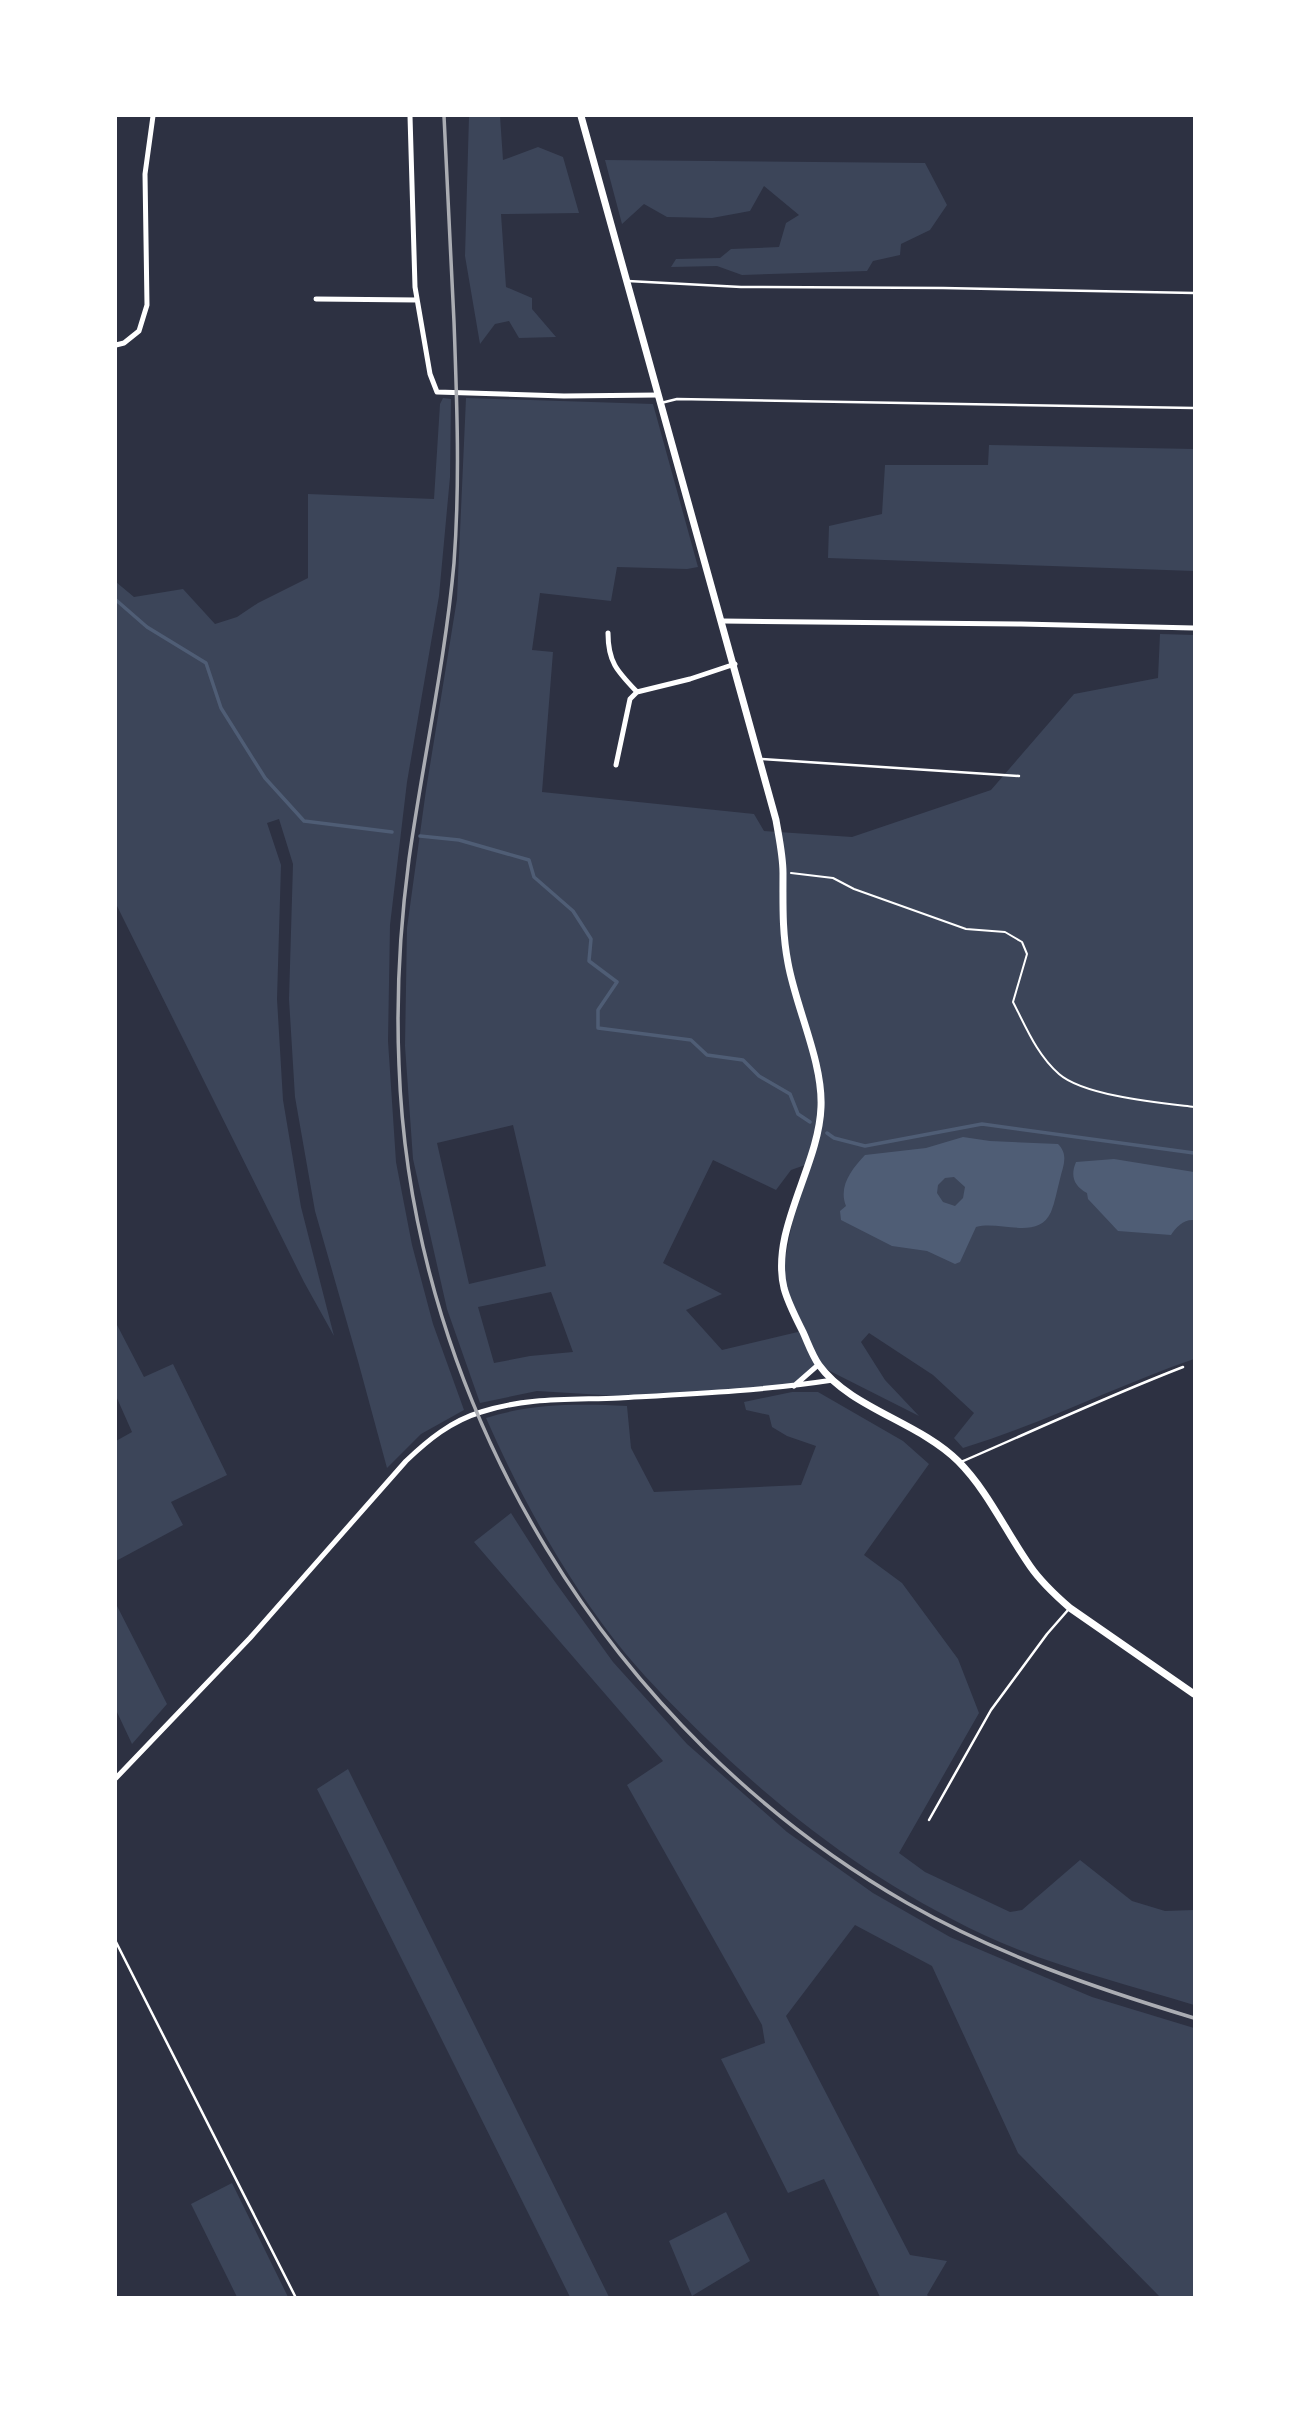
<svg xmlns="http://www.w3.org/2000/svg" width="1310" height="2413" font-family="Commissioner,sans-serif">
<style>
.green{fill:#3c4559;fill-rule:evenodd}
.water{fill:#4f5d75;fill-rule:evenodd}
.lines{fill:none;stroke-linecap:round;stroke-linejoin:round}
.stream{stroke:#4f5d75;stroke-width:3.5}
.path{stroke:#fff;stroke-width:2}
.service{stroke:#fff;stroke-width:2.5}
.minor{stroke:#fff;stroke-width:5}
.tertiary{stroke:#fff;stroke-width:7}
.rail{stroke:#abadb3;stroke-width:3.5}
</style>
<rect width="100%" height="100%" fill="#2d3142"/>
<path class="green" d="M469,116H500L503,160L538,147L563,157L579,213L501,214L506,287L532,298V309L556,337L519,338L509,321L495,324L480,344L465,256Z
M605,160L925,163L947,205L930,230L901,244L900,255L873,261L867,271L742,275L717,266L671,267L676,259L720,258L731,249L779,247L786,223L799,215L764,186L750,211L712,218L667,217L644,204L622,224Z
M443,398L451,399L450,477L439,596L407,782L390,925L388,1041L396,1162L412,1245L433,1324L464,1410L421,1434L387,1468L358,1361L315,1211L295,1097L289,999L293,864L279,819L267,823L281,865L277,999L283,1100L301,1207L334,1336L304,1282L116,904V582L134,597L183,589L215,624L237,617L258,603L308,578V494L434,499L440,404Z
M466,398L653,404L698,567L687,569L617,567L611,601L540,593L532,650L553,652L542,792L754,814L764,831L852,837L991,790L1074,694L1158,678L1160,634L1194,635V1359C1116,1386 1042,1424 963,1448L954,1438L974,1413L933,1375L869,1333L861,1342L885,1380L919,1416L818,1365L794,1386L636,1397L537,1391L480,1403L447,1309L413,1159L405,1046L407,928L426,790L457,599ZM513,1125L546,1266L469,1284L437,1143ZM713,1160L776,1190L791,1170L808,1164L796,1203L782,1275L802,1331L722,1350L686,1310L722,1294L663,1263ZM551,1292L573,1352L530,1356L494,1363L478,1307Z
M989,445L1194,449V571L828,558L829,526L882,514L885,465H988Z
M116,1323L144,1377L173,1364L227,1475L171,1502L183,1525L116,1561V1441L132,1432L116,1396Z
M792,1392H818L903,1441L929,1464L864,1555L902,1583L958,1659L979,1713L899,1853L925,1872L1010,1912L1022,1910L1080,1860L1132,1901L1165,1911L1194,1910V2005C1124,1983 1051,1966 984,1935C877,1884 795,1823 709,1741C680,1713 651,1684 625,1653C568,1583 522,1500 486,1418C533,1403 578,1404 627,1406L631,1448L654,1492L801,1485L816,1446L787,1436L772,1427L769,1415L746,1410L744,1402Z
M511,1513L553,1579L613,1662L687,1744L787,1832L873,1893L950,1937L1092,1997L1194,2028V2297H1160L1018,2153L932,1966L855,1925L786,2016L910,2255L947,2261L927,2295L929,2297H880L824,2179L788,2193L721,2059L765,2043L762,2025L627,1785L663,1761L474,1542Z
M116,1604L167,1704L132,1744L116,1710Z
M348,1769L609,2297H570L317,1789Z
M232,2183L288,2297H237L191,2204Z
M726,2212L750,2261L692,2296L669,2241Z"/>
<path class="water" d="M963,1137L990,1141L1058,1144C1069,1155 1063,1166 1060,1179C1057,1190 1055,1202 1051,1212C1038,1241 1000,1220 976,1227L960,1262L955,1264L927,1251L892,1246L841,1220L840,1211L846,1206C838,1186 852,1169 865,1155L926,1148ZM954,1177L965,1187L963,1198L955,1206L943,1202L937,1193L938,1185L945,1178Z
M1114,1159L1194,1172V1220C1184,1219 1176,1227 1171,1235L1118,1231L1088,1199L1087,1193C1074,1186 1070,1176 1076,1162Z"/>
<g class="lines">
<path class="stream" d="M116,600L147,627L206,663L221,708L265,778L304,821L392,832
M420,836L459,840L529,860L534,877L573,911L591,939L589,961L617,982L598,1010V1028L691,1040L707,1055L743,1060L759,1076L790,1094L798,1114L810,1122
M827,1133L834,1138L865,1146L982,1124L1194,1153"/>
<path class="path" d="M791,873L833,878L854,889L966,929L1005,932L1022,942L1027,954L1013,1002C1026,1027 1037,1055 1059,1074C1084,1096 1161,1103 1194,1107"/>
<path class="service" d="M628,281L741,287L943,288L1194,293
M661,403L677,399L1194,408
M761,759L1019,776
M961,1462C1035,1430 1108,1396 1183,1367
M929,1820L991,1710L1047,1634L1068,1610
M116,1942L296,2298"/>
<path class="minor" d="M410,116L415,287L430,374L437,392L564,396L658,395
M316,299L417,300
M116,345L124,343L139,331L147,305L145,174L153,116
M722,621L1021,624L1194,628
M608,633C608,662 617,671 637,692L690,679L735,664
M616,765L630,699L637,692
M794,1386L818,1365
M116,1778L250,1638L406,1461C428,1440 451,1421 481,1412C527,1397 572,1400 619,1398C691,1394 761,1391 833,1380"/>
<path class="tertiary" d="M581,116L776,820C779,838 783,856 783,873C783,904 782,932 788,963C796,1008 823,1062 821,1107C819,1166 770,1230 784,1288C788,1303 796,1318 803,1332C808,1343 812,1355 819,1365C850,1408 919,1422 958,1461C988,1491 1006,1532 1030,1566C1041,1582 1055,1595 1070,1608L1194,1694"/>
<path class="rail" d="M444,116C447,184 450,253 454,322C457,403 460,483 454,563C445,662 423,760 409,859C400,927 396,996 399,1065C411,1407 611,1733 907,1903C998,1955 1095,1988 1194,2018"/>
</g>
<rect width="1310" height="2413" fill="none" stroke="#ffffff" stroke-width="234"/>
</svg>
